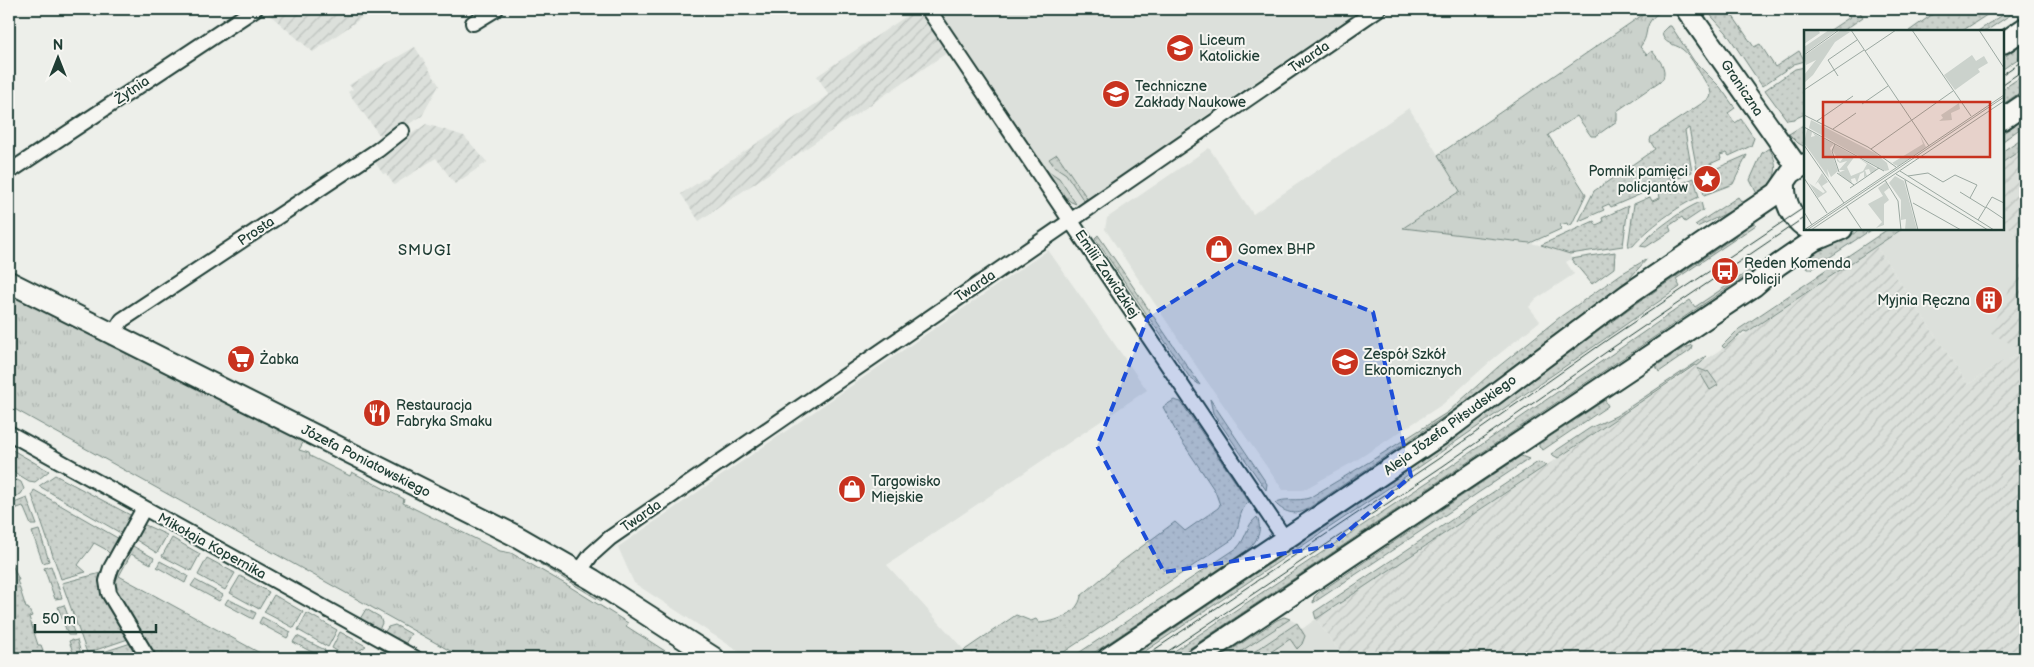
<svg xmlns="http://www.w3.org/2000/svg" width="2034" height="667" font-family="'Balsamiq Sans',sans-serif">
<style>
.built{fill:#dce0db}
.industrial{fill:url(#industrial-furrows)}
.grass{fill:url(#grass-dots);stroke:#758880}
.park{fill:url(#park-tufts);stroke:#758880}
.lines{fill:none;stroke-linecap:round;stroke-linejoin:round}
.street-casing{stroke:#1f3d34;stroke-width:18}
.secondary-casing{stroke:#1f3d34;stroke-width:24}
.street{stroke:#f6f6f2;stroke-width:14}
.secondary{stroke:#f6f6f2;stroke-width:20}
.tram{stroke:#1f3d34;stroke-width:1}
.marked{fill:#1d4ed8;fill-opacity:0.2;stroke:#1d4ed8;stroke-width:4;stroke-dasharray:10 6;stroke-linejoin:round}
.labels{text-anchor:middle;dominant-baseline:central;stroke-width:4;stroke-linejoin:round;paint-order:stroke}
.poi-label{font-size:14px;fill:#1f3d34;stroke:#f6f6f2;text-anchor:start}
.street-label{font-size:14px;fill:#1f3d34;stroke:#f6f6f2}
.neighbourhood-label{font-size:15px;letter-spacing:1px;fill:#1f3d34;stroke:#f6f6f2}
.inset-road{fill:none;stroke:#9ba8a1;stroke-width:1}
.view{fill:#c8321e;fill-opacity:0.15;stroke:#c8321e;stroke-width:2.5}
.inset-edge{fill:none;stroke:#1f3d34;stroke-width:2.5}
</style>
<defs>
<pattern id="industrial-furrows" width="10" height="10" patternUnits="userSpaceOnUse" patternTransform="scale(1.25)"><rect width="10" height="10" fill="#dce0db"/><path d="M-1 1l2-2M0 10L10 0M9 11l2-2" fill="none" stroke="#bcc1bd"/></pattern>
<pattern id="grass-dots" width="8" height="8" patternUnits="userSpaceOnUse" patternTransform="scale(1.25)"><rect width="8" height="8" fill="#cbd2cc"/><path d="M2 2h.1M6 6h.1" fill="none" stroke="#aeb5b0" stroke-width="1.8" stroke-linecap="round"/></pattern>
<pattern id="park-tufts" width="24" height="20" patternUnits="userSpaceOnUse" patternTransform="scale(1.25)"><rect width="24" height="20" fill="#cbd2cc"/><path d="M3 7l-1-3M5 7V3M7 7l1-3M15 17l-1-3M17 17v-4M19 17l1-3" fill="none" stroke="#aeb5b0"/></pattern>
</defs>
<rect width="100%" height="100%" fill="#edefea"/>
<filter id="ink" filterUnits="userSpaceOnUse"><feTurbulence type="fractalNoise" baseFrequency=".02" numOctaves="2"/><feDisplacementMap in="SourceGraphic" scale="10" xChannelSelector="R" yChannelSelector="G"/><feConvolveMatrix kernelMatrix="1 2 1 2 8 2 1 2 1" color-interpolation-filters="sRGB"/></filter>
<g filter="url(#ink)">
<path class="built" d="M954,9H1362L1218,107L1091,197L1078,204L1071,202L1064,196L942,16Z
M1409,108L1460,190L1403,228L1530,243L1563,250L1570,254L1571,259L1566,262L1574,274L1536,299L1529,307L1540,321L1493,359L1443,404L1355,461L1303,490H1283L1201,373L1105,229L1107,218L1209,148L1253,214Z
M2003,221L2015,233L2025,250V256L2011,287L2024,351L2009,360H2004L1968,385L1876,246L1902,229H2003Z
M1048,250L1147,390L887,565L964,650L953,658H749L634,583L618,547Z
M1284,617L1297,623L1302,629L1316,619L1345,658H1219L1277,620Z"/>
<path class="industrial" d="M263,9H374L313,52Z
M917,9H919L948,52L699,221L681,194L829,95L817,76Z
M415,47L439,85L422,116L383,140L348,92L353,89L349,85Z
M426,124L464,136L487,162L455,184L436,158L394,185L386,173L383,174L375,162L377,158Z
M2025,147V250L2015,233L2003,221V162Z
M1876,246L1968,385L2004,360H2009L2024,351L1989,332L2025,256V658H1345L1316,619Z"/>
<path class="grass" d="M1705,9H1728L1754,47L1760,44L1775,67L1799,51L1805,61L1794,64L1762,86L1726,32Z
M1845,9H1858L1863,17L1843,31H1829L1850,17Z
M1940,9H1996L1962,31H1909Z
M2012,9H2019L1986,31H1978Z
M1668,26H1671L1694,61L1720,87L1735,108L1728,113L1735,123L1741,119L1754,138L1751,146L1729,156L1727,153L1720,155L1721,159L1697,170L1689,128L1685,131L1692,172L1679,178L1677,174L1670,177L1671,181L1611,207L1609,204L1602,207L1604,210L1579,221L1594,191L1655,149L1650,141L1651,137L1710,98L1711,94L1710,89C1702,78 1692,56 1682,49C1674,43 1663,45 1662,32Z
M2025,42V54L2003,69V58Z
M974,63L1047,170L1059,178L1076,204L1071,202L1064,196Z
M1805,67V114L1794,119L1787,120L1765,90L1795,69Z
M2025,74V89L2003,104V89Z
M2025,118V125L2003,141V133Z
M1805,124V147L1798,143L1789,134Z
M2025,136V147L2003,162V151Z
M1769,148C1781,167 1776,182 1758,196L1750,180L1762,153Z
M1057,154L1087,198L1084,201L1066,174L1054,166L1049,159Z
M1747,155L1733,184L1704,195L1699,176Z
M1694,178L1699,197C1680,204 1646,230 1633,246H1628L1634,204L1650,197L1652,201L1660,198L1659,193Z
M1738,197L1744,205L1697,227L1695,225Z
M1701,202L1703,210L1685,222L1682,217L1669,226L1671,231L1646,247L1640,246C1651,233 1684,208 1701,202Z
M1628,206L1623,246L1570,254L1541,245L1594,221L1596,225L1603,222L1602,218Z
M1753,219L1756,225L1676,279L1680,287L1396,483L1135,658H1130L1441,448L1630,308L1739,234Z
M1859,229H1872L1812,269H1807L1801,260L1820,248L1850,237Z
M1888,229H1902L1747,332L1744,331L1724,348L1722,346L1739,329Z
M1098,235L1200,385L1190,378L1095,238Z
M1615,252L1614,268L1592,284L1571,259Z
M1776,253L1777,255L1175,658H1164L1435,477L1690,300L1695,307Z
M1647,259L1629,279L1454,410L1306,510C1295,516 1283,512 1275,503C1284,497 1298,502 1309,498L1369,462L1448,412L1498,367L1560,317L1621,274Z
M1692,345L1691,350L1659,372L1656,366L1682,349Z
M1706,356L1702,362L1697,366L1695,365L1558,458L1551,454L1590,428L1616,416Z
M1697,368L1707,372L1708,371L1718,385L1710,390Z
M1210,399L1267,484L1266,490L1213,413Z
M1174,400L1181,402L1249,502C1237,511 1241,527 1233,539L1055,658H953L1016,615L1031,621L1036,619L1039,623C1056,622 1078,614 1081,596L1121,562L1175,522L1185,531L1218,508L1220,505L1215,491L1179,437L1163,407Z
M1605,400L1608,406L1543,450L1539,447V444Z
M9,448L49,471L35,482L29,481L9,469Z
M1521,456L1529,459L1313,603L1314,597L1318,593Z
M1538,462L1547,465L1316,619L1314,612Z
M55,475L132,516L124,535L39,486Z
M13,478L21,482L24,489L21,494L9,499V485Z
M34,490L121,540L112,556L105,549L94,543C89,552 83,557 78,565L86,572L61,579L32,495Z
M27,498L37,525H31L23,506L9,511V505Z
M1257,517C1263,531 1257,542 1246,551L1086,658H1071L1237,548C1247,538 1246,525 1257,517Z
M143,524L167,535L157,553L133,538Z
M39,530L49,561L43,563L32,532Z
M172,538L200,554L191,571L162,556Z
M131,545L154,558L151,564L131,554L119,576L269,658H157L144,639L114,587L113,578Z
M9,558L19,580H17L26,608H28L32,616L29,617L38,645H41L44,653L42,654L43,658H9Z
M207,558L235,573L225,590L198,575Z
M543,560L604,596L601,601L540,564Z
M160,561L188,576L185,583L157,567Z
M51,566L62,598L55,599L44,568Z
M101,573H103L131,638L87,653L62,583Z
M240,576L269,592L259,609L230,593Z
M195,580L223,595L219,601L191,586Z
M274,595L303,612L294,628L264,612Z
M228,599L256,613L253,619L225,604Z
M64,605L75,635H68L58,607Z
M366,609L380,617L382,623L379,630L360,619Z
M307,613L337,630L328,647L298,630Z
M262,617L291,632L287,638L259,623Z
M1284,617L1290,619L1231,658H1219L1277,620Z
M1297,623L1305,636L1302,644L1297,649L1290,639L1262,658H1245Z
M395,625L411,634L405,644L384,633L388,627Z
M340,632L366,646L349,658L332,648Z
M297,636L325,650L321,657L293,642Z
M72,640L73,641L77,640L80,650V655L70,658H56L73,652L69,641Z
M134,642L143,658L88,657Z"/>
<path class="park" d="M1651,9H1658L1660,12C1657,14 1653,17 1651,20C1644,30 1649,36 1640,47L1647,55L1652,51C1659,60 1667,67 1663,79L1617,111V121L1596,136H1591L1577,116L1548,135L1586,194L1572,224L1568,226L1567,223L1560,225L1561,229L1530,243L1403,228L1460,191L1438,155Z
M9,291L305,439L299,450L309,453L310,456L350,476L352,472L404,499L403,503L500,551L511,553L567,585L628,623L626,626L676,658H463L9,406Z"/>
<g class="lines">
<g class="street-casing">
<path id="street" d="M928,9L1285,539
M473,23L496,9
M9,172L255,9
M113,334L122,320L378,150L402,131
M9,433L415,658
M144,508L111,568L107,581L109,593L148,658
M579,572L591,555L610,538L1378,9"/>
</g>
<g class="secondary-casing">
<path id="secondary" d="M1686,9L1798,168
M2003,43L2025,28
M2003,119L2025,104
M1785,182C1784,200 1790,216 1805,227
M9,282L518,537L593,580L714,658
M1108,658L1440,435L1627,295L1777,193L1791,173L1805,164
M1197,658L1754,286L1778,265L1813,241L1842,229"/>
</g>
<use href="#street" class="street"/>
<use href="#secondary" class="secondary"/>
<path class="tram" d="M2003,74L2025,59
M2003,84L2025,69
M1142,658L1438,459L1610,338L1805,207
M1158,658L1443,466L1615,346L1805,217"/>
</g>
</g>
<path class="marked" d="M1238,261L1373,312L1411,476L1331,546L1164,572L1097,446L1148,317Z"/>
<defs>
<g id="school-disc" transform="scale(1.4375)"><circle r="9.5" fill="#c8321e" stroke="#f6f6f2"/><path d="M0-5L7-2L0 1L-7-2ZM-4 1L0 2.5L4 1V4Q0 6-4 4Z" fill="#fff"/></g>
<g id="sight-disc" transform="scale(1.4375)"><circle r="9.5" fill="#c8321e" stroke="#f6f6f2"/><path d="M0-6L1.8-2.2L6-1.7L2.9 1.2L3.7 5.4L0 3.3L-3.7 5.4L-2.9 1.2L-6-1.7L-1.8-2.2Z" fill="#fff"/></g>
<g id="shop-disc" transform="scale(1.4375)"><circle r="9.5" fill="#c8321e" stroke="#f6f6f2"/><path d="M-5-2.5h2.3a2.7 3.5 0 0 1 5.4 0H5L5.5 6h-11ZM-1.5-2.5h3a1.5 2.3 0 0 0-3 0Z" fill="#fff"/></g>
<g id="bus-disc" transform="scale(1.4375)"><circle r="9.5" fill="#c8321e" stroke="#f6f6f2"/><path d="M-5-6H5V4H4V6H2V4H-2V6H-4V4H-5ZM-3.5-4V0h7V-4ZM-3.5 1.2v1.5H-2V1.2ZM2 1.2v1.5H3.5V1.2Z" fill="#fff"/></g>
<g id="building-disc" transform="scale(1.4375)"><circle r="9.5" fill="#c8321e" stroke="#f6f6f2"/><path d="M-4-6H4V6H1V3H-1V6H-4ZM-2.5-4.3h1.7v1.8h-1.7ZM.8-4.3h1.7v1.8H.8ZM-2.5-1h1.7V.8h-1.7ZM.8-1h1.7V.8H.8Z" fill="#fff"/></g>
<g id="supermarket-disc" transform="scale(1.4375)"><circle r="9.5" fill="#c8321e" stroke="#f6f6f2"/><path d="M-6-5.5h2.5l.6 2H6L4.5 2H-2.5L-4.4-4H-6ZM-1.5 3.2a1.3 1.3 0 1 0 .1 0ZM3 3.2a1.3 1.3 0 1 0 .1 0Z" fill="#fff"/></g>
<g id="restaurant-disc" transform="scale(1.4375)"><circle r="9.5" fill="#c8321e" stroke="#f6f6f2"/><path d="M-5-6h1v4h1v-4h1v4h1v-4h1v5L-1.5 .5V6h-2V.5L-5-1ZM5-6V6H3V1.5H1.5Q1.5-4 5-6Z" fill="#fff"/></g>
</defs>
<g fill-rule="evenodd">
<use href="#school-disc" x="1180" y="48"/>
<use href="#school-disc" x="1116" y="94"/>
<use href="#sight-disc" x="1707" y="179"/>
<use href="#shop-disc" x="1219" y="249"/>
<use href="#bus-disc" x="1725" y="271"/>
<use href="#building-disc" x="1989" y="300"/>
<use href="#supermarket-disc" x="241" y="359"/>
<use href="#school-disc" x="1345" y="362"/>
<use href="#restaurant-disc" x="377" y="413"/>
<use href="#shop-disc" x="852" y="489"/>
</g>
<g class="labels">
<g class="poi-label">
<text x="1199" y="40">Liceum<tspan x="1199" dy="16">Katolickie</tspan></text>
<text x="1135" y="86">Techniczne<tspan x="1135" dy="16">Zakłady Naukowe</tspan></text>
<text x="1688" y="171" text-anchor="end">Pomnik pamięci<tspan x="1688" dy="16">policjantów</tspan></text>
<text x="1238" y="249">Gomex BHP</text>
<text x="1744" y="263">Reden Komenda<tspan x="1744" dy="16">Policji</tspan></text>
<text x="1970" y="300" text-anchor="end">Myjnia Ręczna</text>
<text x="1364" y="354">Zespół Szkół<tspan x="1364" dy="16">Ekonomicznych</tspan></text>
<text x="260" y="359">Żabka</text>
<text x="396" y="405">Restauracja<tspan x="396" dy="16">Fabryka Smaku</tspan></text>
<text x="871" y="481">Targowisko<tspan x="871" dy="16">Miejskie</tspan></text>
</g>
<g class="street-label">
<text transform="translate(1309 57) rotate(-34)">Twarda</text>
<text transform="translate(1742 88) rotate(56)">Graniczna</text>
<text transform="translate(132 90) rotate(-34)">Żytnia</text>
<text transform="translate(256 231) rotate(-34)">Prosta</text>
<text transform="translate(1107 274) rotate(56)">Emilii Zawidzkiej</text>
<text transform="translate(975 286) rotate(-34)">Twarda</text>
<text transform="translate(1450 425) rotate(-36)">Aleja Józefa Piłsudskiego</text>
<text transform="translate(366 461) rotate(27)">Józefa Poniatowskiego</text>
<text transform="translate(641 516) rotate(-35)">Twarda</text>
<text transform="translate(212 546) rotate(29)">Mikołaja Kopernika</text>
</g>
<g class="neighbourhood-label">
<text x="425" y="250">SMUGI</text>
</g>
</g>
<g transform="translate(1804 30)">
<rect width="200" height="200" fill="#edefea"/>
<path d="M0,0H14L16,3L0,14ZM25,0L32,1L0,24V17ZM37,0L46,2L31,12L9,45L0,53V45L12,30L2,35L0,26ZM3,99L8,102L7,107L11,106L9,103L30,114L26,118L34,141L27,147L23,139L25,148L0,113ZM116,105L122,117L94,136L91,135L83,129L88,133L119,114ZM31,115L51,126L43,137L47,146L59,141L63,134L53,127L65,134L64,137L65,134L73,139L67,144L65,139L61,140L63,146L60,147V142L56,144L53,153L51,148L47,149L48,154L34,143L41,140H35L43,131L36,133L33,131V128L36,132L39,128L32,126L28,120ZM18,143L24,152L18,156L23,162L14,168L5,153L19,163L21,162L14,152L19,146L11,155ZM82,152L85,158L80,162L85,170L80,174V195L72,198L78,192L64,174L79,166L74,158Z" fill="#cbd2cc"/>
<path d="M168,25L172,31L180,26L184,33L174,39L176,42L151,60L140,45Z" fill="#cbd2cc"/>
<path d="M155,73L156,79L147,83L148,90L135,91L139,88L137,85ZM7,90L71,123L83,133L85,140L81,141L5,98ZM91,146L100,151L113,200H101L102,189L97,190V170L85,153Z" fill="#cbd2cc"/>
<path class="inset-road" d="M47,0L125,116M108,0L167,86M175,0L200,38M61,21L92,0M0,25L35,0M34,46L24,30L53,10M0,60L60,20M58,74L84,56M0,85L64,117L92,137M13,91L49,66M0,97L80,141M29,99L52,83M31,114L28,121L35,142M0,115L40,173M67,119L149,61M96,141L190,200M33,143L50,155M92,144L184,200M104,146L124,143L139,152L151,145L173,155L166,168M0,148L23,183M81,150L94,171L97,200M101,150L114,200M46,158L75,138M156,162L182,178M109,173L157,200M42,176L58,200M182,177L200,189M0,182L8,195M174,190L188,167L200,173M0,200L200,65M3,200L200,67M7,200L200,71"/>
<path class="view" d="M19,72H186V127H19Z"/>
<rect width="200" height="200" class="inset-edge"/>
</g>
<rect width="2034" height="667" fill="none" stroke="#f6f6f2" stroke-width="30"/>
<rect x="15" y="15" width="2004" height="637" fill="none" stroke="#1f3d34" stroke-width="2" filter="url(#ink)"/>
<g transform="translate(58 58)" stroke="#f6f6f2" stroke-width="4" paint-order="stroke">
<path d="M0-4L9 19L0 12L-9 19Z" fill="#1f3d34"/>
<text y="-8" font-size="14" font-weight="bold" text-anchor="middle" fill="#1f3d34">N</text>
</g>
<path d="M35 624v8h121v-8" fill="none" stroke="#1f3d34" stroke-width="2.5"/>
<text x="42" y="624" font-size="15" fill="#1f3d34" stroke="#f6f6f2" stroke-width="4" paint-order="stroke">50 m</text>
</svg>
